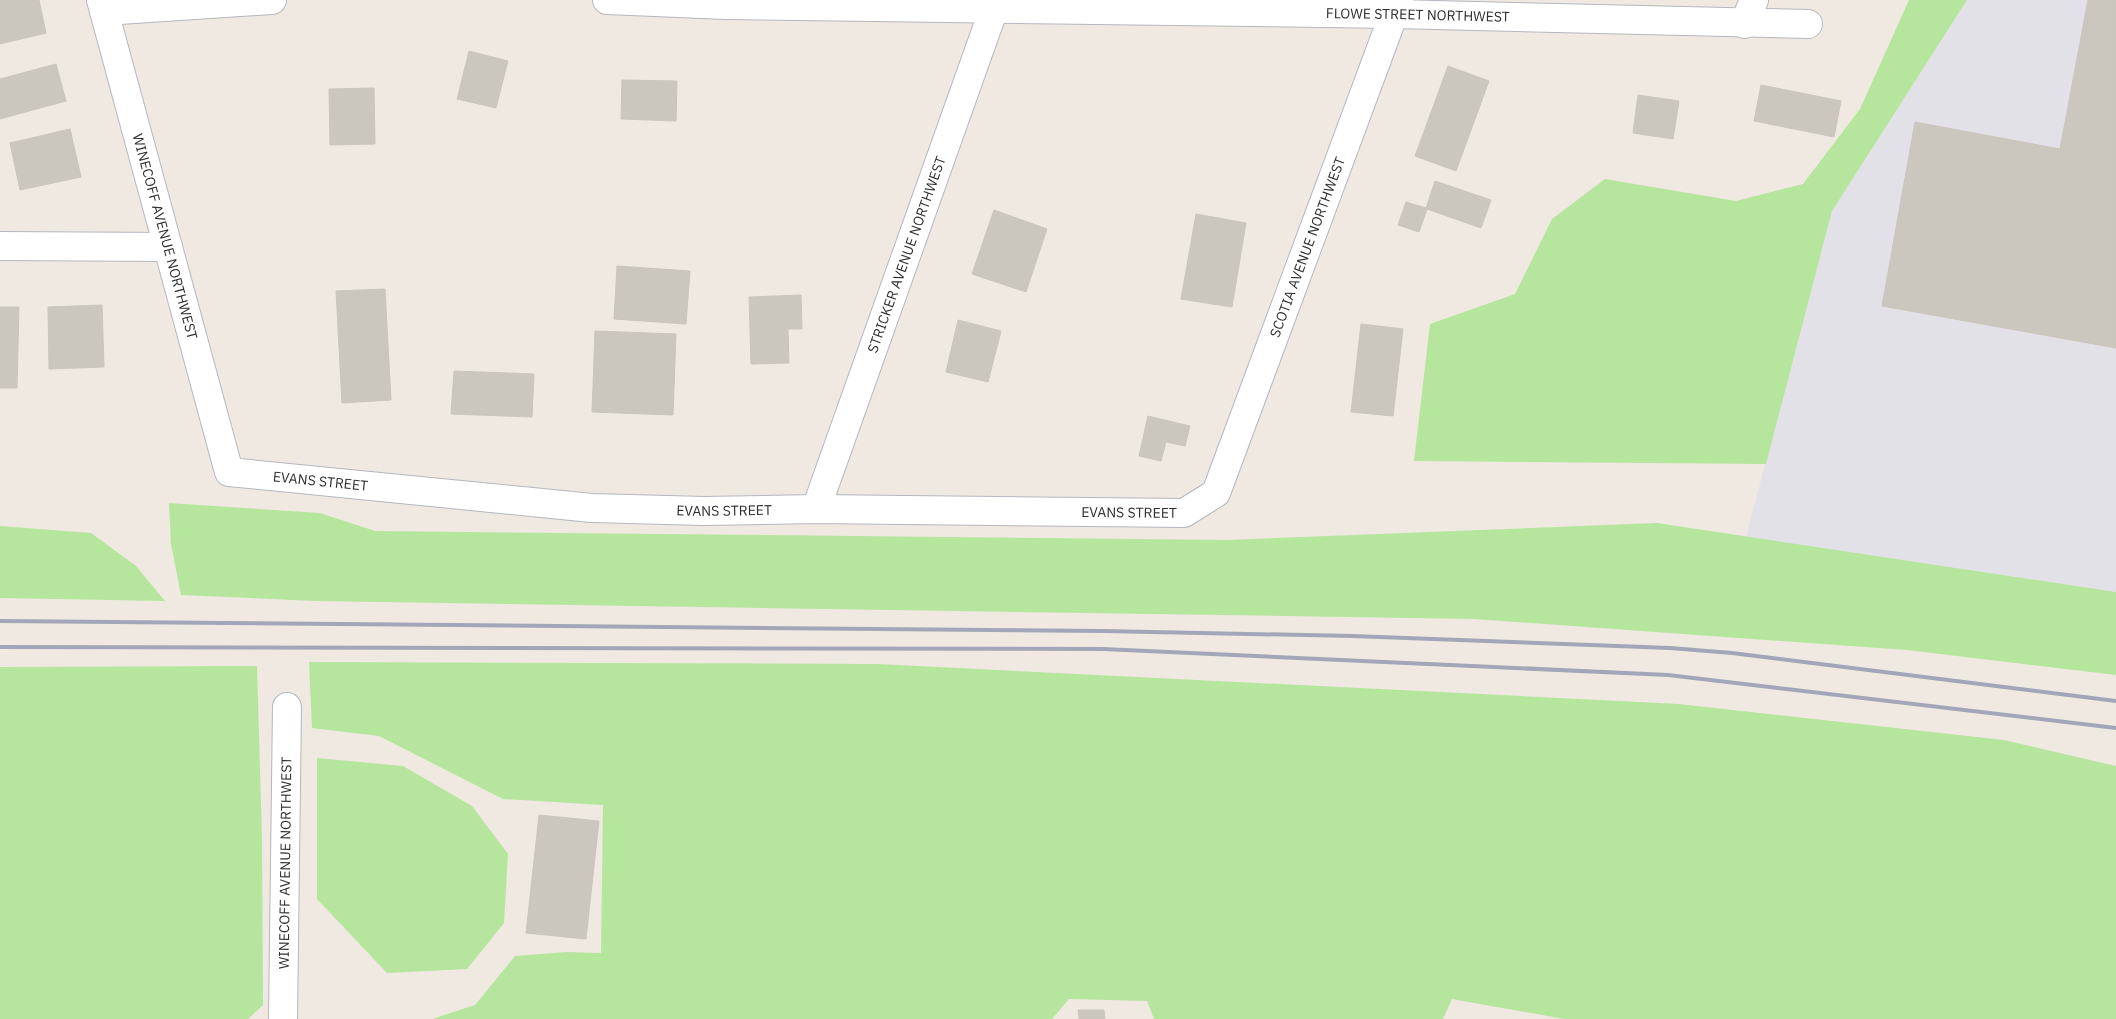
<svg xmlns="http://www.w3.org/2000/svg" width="2116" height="1019" font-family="'IBM Plex Sans',sans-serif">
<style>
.industrial{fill:#e3e1e8}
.green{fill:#b6e59e}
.building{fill:#cbc7bf;stroke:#cbc5ba}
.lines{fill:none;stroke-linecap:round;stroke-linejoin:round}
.minor-casing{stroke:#b4b7c1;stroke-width:30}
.minor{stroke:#fff;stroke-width:28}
.rail{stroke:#a3a6b8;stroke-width:4}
.labels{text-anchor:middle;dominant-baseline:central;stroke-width:4.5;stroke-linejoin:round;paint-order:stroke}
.street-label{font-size:14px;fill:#2e2e2e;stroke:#fff}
</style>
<rect width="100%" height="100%" fill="#efe9e1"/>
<path class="industrial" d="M1967,0H2116V592L1746,537L1832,211Z"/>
<path class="green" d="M1909,0H1967L1832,211L1766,464L1414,461L1430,324L1515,294L1552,219L1605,179L1736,201L1803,184L1860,109Z
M169,503L320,513L375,531L1227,540L1657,523L2116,592V675L1907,650L1474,619L315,601L181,595L171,544Z
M0,526L91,533L136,566L165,601L0,598Z
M309,662L878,664L1679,704L2004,740L2116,766V1019H1564L1452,999L1443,1019H1154L1147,1001L1069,999L1052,1019H432L475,1005L515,956L567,952L601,953L603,805L503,799L379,736L312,728Z
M257,666L262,838L263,1005L248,1019H0V667Z
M317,758L403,766L472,806L508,854L504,923L467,969L387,973L317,899Z"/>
<path class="building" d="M0,0H39L46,33L0,44Z
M2088,0H2116V348L1882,306L1915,122L2060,149Z
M469,51L508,61L496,108L457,99Z
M56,64L66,101L0,119V79Z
M1448,66L1489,81L1456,171L1415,156Z
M622,80L677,81L676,121L621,119Z
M1761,85L1841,101L1834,137L1754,121Z
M374,88L375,144L330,145L329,89Z
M1638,95L1679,101L1673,139L1633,133Z
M70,129L81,177L20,190L10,143Z
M1435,181L1491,200L1481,228L1427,209L1419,232L1398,225L1406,202L1426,208Z
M994,210L1047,229L1026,292L972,274Z
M1196,214L1246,223L1232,307L1181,299Z
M617,266L690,271L686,324L614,319Z
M385,289L391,400L342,403L336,291Z
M801,295L802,329H788L789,363L751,364L749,297Z
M102,305L104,367L49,369L48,307Z
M0,307H19L17,388H0Z
M958,320L1001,331L988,382L946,372Z
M1361,324L1403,329L1393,416L1351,412Z
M595,331L676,334L673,415L592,412Z
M454,371L534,374L532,417L451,414Z
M1148,416L1190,426L1185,446L1166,442L1161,461L1139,456Z
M539,815L599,821L586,939L526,933Z
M1078,1010H1104L1105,1019H1079Z"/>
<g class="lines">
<g class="minor-casing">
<g id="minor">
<path id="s1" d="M101,0L229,472L592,508L704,511L816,509L1184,513L1216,493L1399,0"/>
<path id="s2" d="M607,0L726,5L1394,14L1808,24"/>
<path d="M104,11L272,0"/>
<path d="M1744,24L1754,0"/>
<path d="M0,246L168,247"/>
<path id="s3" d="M816,509L997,0"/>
<path id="s4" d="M283,1019L287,707"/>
</g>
</g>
<use href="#minor" class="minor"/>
<path class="rail" d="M0,621L1103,631L1353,636L1670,648L1732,653L2116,701
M0,647L1103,649L1668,675L2116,728"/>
</g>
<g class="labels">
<g class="street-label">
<text stroke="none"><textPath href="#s2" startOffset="811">FLOWE STREET NORTHWEST</textPath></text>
<text stroke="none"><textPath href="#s1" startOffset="245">WINECOFF AVENUE NORTHWEST</textPath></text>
<text stroke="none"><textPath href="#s1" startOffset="1746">SCOTIA AVENUE NORTHWEST</textPath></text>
<text stroke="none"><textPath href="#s3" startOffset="270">STRICKER AVENUE NORTHWEST</textPath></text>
<text stroke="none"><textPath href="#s1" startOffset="581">EVANS STREET</textPath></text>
<text stroke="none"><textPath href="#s1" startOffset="986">EVANS STREET</textPath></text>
<text stroke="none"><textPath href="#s1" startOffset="1391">EVANS STREET</textPath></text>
<text stroke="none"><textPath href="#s4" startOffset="156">WINECOFF AVENUE NORTHWEST</textPath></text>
</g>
</g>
</svg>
